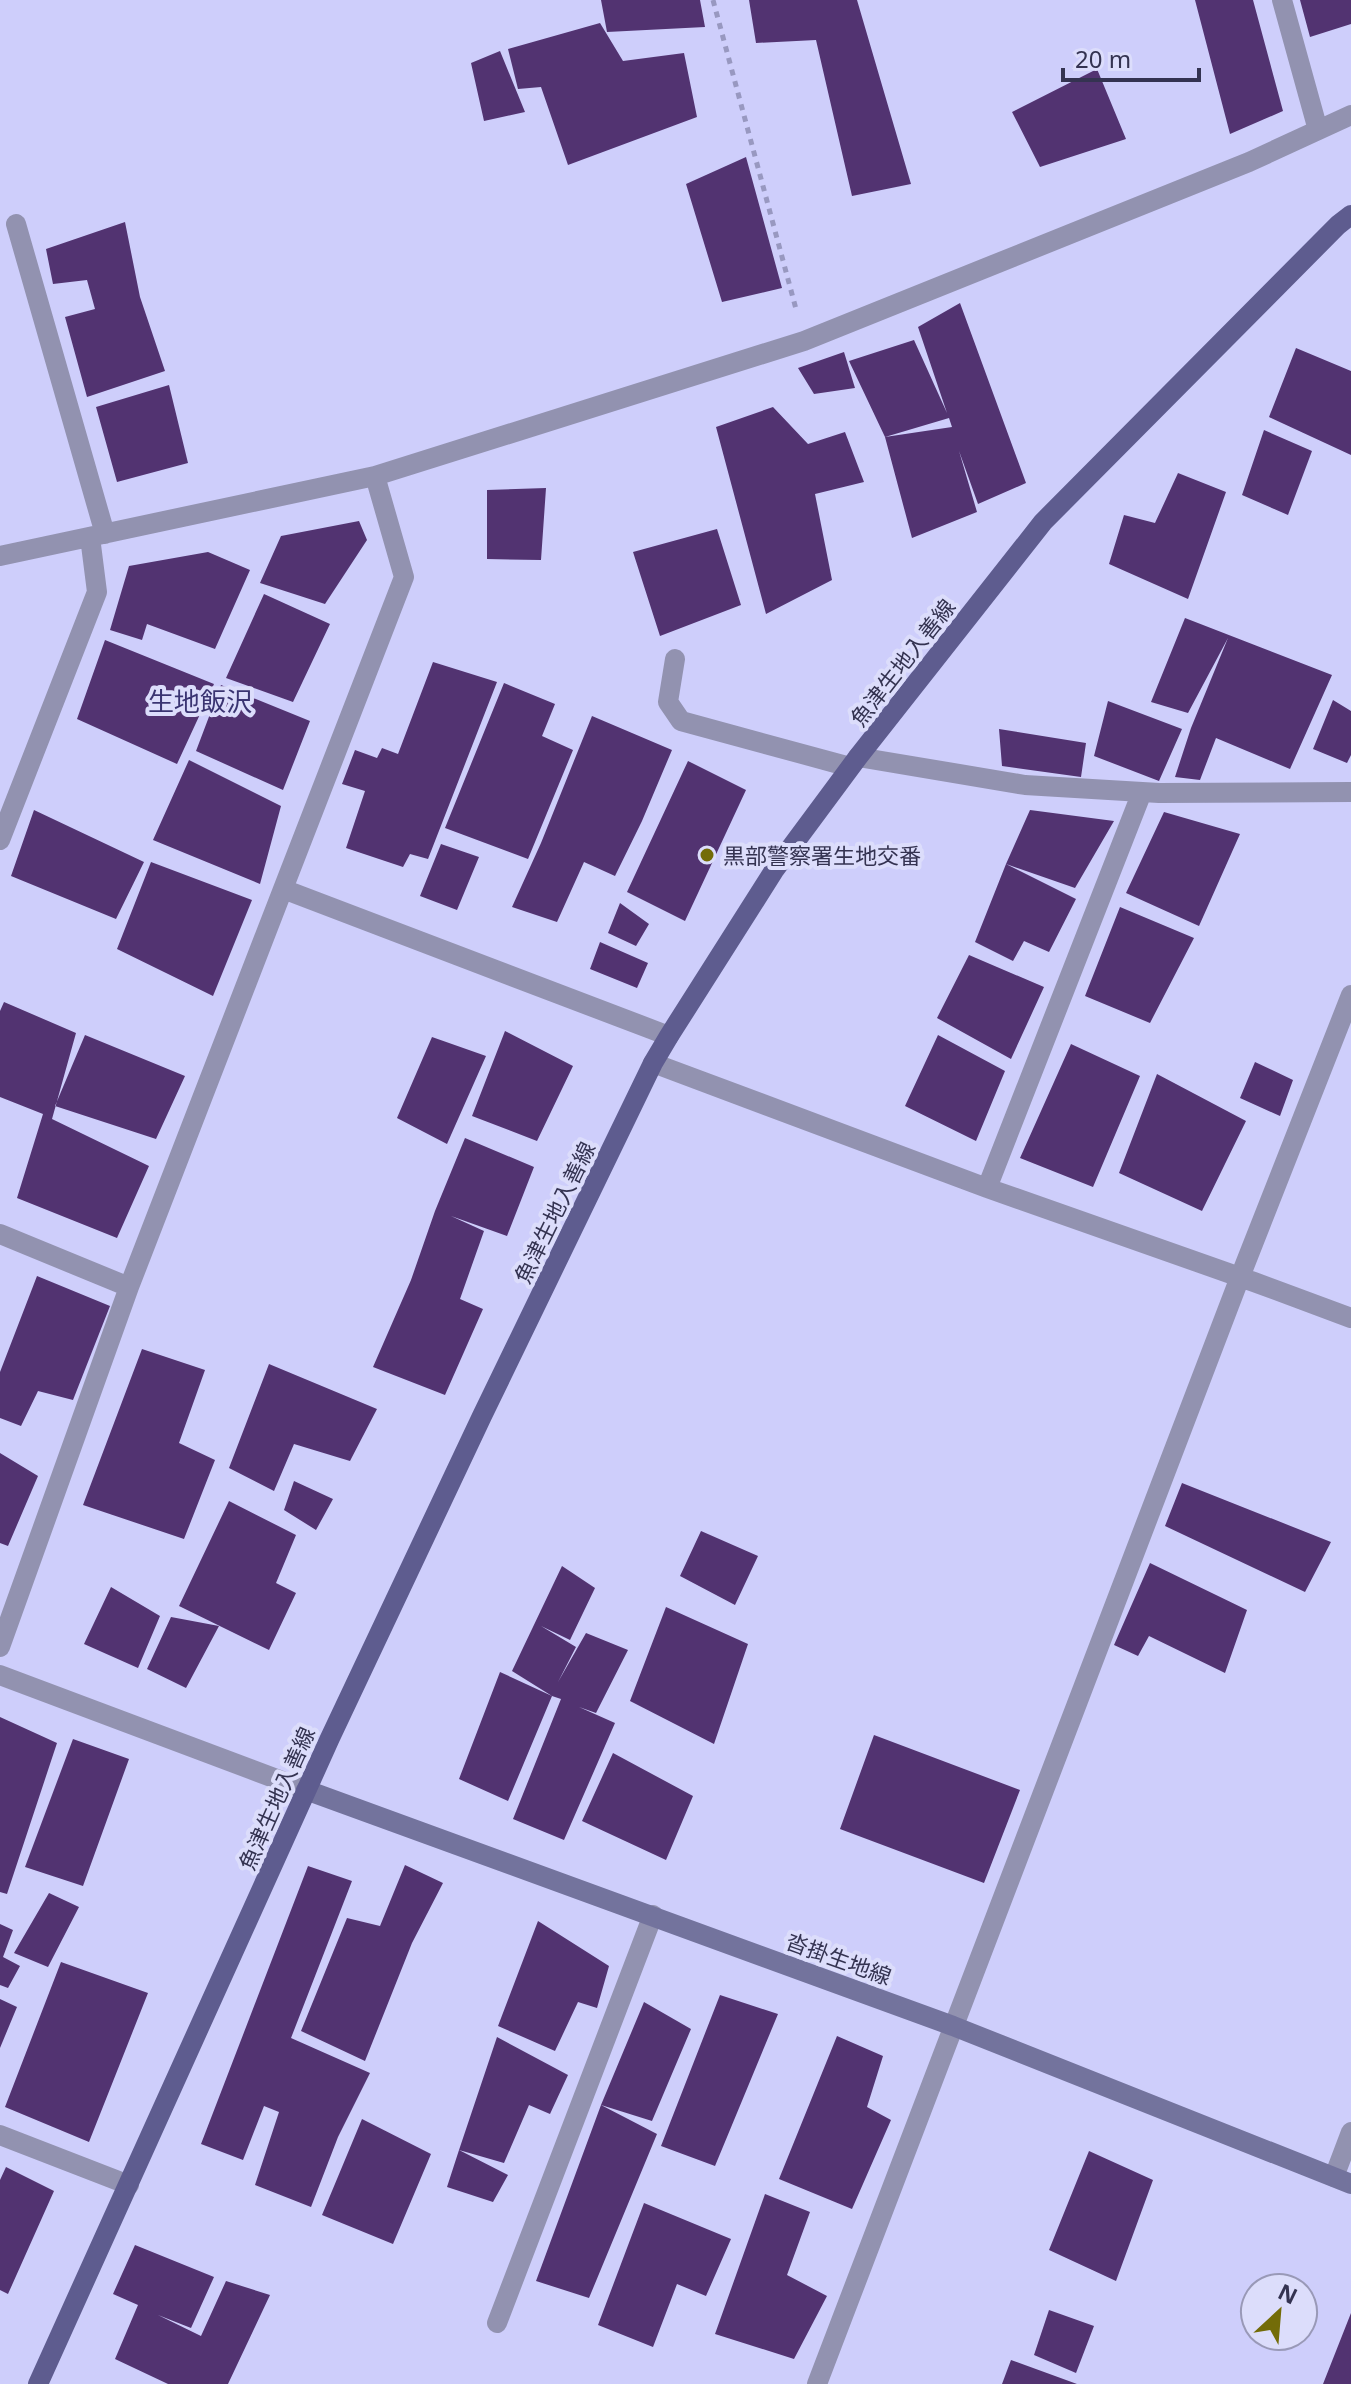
<svg xmlns="http://www.w3.org/2000/svg" width="1351" height="2384" font-family="'Noto Sans','Noto Sans JP',sans-serif">
<style>
.building{fill:#523371;fill-rule:evenodd}
.lines{fill:none;stroke-linecap:round;stroke-linejoin:round}
.path{stroke:#9898c0;stroke-width:5;stroke-dasharray:6 6;stroke-linecap:butt}
.lane{stroke:#9292b0;stroke-width:20}
.street{stroke:#9292b0;stroke-width:20}
.secondary{stroke:#73739d;stroke-width:20}
.primary{stroke:#5e5c8f;stroke-width:20}
.poi-dot{fill:#736c08;stroke:#dcddfb;stroke-width:3}
.labels{text-anchor:middle;dominant-baseline:central;stroke-width:8;stroke-linejoin:round;paint-order:stroke}
.street-label{font-size:22px;fill:#343351;stroke:#dcddfb}
.poi-label{font-size:22px;fill:#343351;stroke:#dcddfb;text-anchor:start}
.quarter-label{font-size:26px;fill:#3a3472;stroke:#dcddfb}
</style>
<rect width="100%" height="100%" fill="#cecefb"/>
<path class="building" d="M601,0H700L705,27L607,32Z
M749,0H857L911,184L852,196L816,40L756,43Z
M1195,0H1253L1283,111L1230,134Z
M1300,0H1351V24L1310,37Z
M600,23L623,61L684,53L697,117L568,165L541,87L518,89L508,49Z
M500,51L525,112L484,121L471,63Z
M1097,69L1126,139L1040,167L1012,112Z
M746,157L782,288L722,302L686,184Z
M125,222L140,297L165,371L87,397L65,317L95,309L87,280L53,284L46,249Z
M960,303L1026,483L978,504L959,451L977,512L912,538L885,437L849,361L914,340L947,413L918,327ZM949,418L952,427L885,437Z
M1296,348L1351,371V455L1269,417Z
M844,352L855,388L814,394L798,368Z
M169,385L188,463L117,482L96,407Z
M773,407L808,444L845,432L864,482L815,494L832,580L766,614L716,427Z
M1264,430L1312,451L1288,515L1242,495Z
M1178,473L1226,492L1188,599L1109,564L1124,515L1155,523Z
M546,488L541,560L487,559V490Z
M359,521L367,540L325,604L260,583L281,536Z
M717,529L741,605L660,636L633,552Z
M208,552L250,570L215,649L147,624L142,640L110,630L129,566Z
M264,594L330,624L293,702L226,678Z
M1185,618L1332,675L1290,769L1216,738L1200,780L1175,777L1191,728L1228,638L1188,713L1151,702Z
M105,640L214,684L177,764L77,719Z
M433,662L497,682L428,859L410,854L403,867L346,848L365,791L342,784L355,750L377,758L382,748L398,754Z
M504,683L555,704L542,736L573,750L528,859L445,828Z
M221,685L310,721L283,790L196,751Z
M1333,700L1351,711V755L1347,763L1313,749Z
M1108,701L1182,729L1159,781L1094,756Z
M592,716L672,750L642,821L615,876L584,862L557,922L512,907L541,843Z
M999,729L1086,743L1081,777L1002,766Z
M189,760L281,806L260,884L153,840Z
M688,761L746,790L685,921L627,892Z
M34,810L144,862L116,919L11,876Z
M1030,810L1114,821L1075,888L1006,864Z
M1164,812L1240,834L1199,926L1126,893Z
M441,844L479,857L457,910L420,896Z
M151,862L252,900L213,996L117,949Z
M1006,864L1076,899L1049,952L1024,941L1013,961L975,942Z
M620,903L649,924L636,946L608,933Z
M1120,907L1194,938L1150,1023L1085,996Z
M600,942L648,963L637,988L590,969Z
M969,955L1044,987L1011,1059L937,1018Z
M4,1002L76,1033L52,1119L149,1166L117,1238L17,1198L43,1114L0,1097V1011Z
M505,1031L573,1066L537,1141L472,1116Z
M85,1035L185,1076L156,1139L55,1106Z
M938,1035L1005,1071L976,1141L905,1106Z
M432,1037L486,1056L447,1144L397,1118Z
M1071,1044L1140,1076L1093,1187L1020,1158Z
M1255,1062L1293,1080L1280,1116L1240,1098Z
M1157,1074L1246,1121L1202,1211L1119,1173Z
M465,1138L534,1167L507,1236L451,1216L484,1231L460,1299L483,1309L445,1395L373,1367L411,1280L435,1211Z
M37,1276L110,1306L73,1400L38,1391L21,1426L0,1418V1372Z
M142,1349L205,1370L179,1443L215,1460L184,1539L83,1505Z
M269,1364L377,1409L350,1461L294,1444L274,1491L229,1468Z
M0,1453L38,1476L8,1546L0,1543Z
M294,1481L333,1499L316,1530L284,1510Z
M1182,1483L1331,1542L1305,1592L1165,1526Z
M229,1501L296,1535L276,1583L296,1593L269,1650L179,1606Z
M701,1531L758,1556L735,1605L680,1576Z
M1150,1563L1247,1610L1225,1673L1149,1636L1138,1656L1114,1645Z
M562,1566L595,1588L570,1640L541,1626L576,1647L558,1682L586,1633L628,1650L596,1713L579,1707L615,1723L564,1840L513,1819L561,1699L552,1696L512,1671Z
M111,1587L160,1616L138,1668L84,1644Z
M666,1607L748,1644L714,1744L630,1701Z
M171,1617L219,1626L186,1688L147,1669Z
M500,1672L552,1696L508,1801L459,1779Z
M0,1717L57,1743L7,1894L0,1892Z
M874,1735L1020,1790L984,1883L840,1829Z
M73,1739L129,1759L83,1886L25,1867Z
M613,1753L693,1796L666,1860L582,1821Z
M405,1865L443,1883L412,1943L365,2061L301,2031L347,1918L380,1926Z
M308,1866L352,1881L291,2038L370,2073L338,2137L311,2207L255,2185L279,2112L264,2106L243,2160L201,2144Z
M49,1893L79,1907L48,1967L14,1953Z
M538,1921L609,1966L597,2008L578,2002L555,2051L498,2026Z
M0,1924L13,1930L3,1957L20,1966L8,1988L0,1985Z
M61,1962L148,1993L89,2142L5,2107Z
M720,1995L778,2014L715,2166L661,2146Z
M0,1999L17,2007L0,2048Z
M644,2002L691,2029L652,2121L601,2105Z
M837,2036L883,2056L867,2107L891,2120L852,2209L779,2179Z
M497,2037L568,2075L550,2114L529,2105L504,2163L459,2150Z
M601,2105L657,2134L589,2298L536,2281Z
M362,2119L431,2154L393,2244L322,2215Z
M459,2150L508,2175L493,2202L447,2187Z
M1089,2151L1153,2180L1116,2281L1049,2250Z
M6,2167L54,2191L8,2294L0,2290V2180Z
M765,2194L810,2212L787,2275L827,2296L794,2359L715,2334Z
M644,2203L731,2239L706,2296L677,2284L653,2347L598,2325Z
M135,2245L214,2277L191,2328L158,2315L201,2336L226,2281L270,2295L228,2384H168L115,2359L138,2305L113,2294Z
M1049,2310L1094,2326L1076,2373L1034,2355Z
M1351,2313V2384H1323Z
M1011,2360L1077,2384H1002Z"/>
<g class="lines">
<path class="path" d="M713,0L796,309"/>
<path class="lane" d="M675,659L668,702L681,721L850,767"/>
<path class="street" d="M1282,0L1318,130
M16,224L105,534
M0,556L375,476L804,341L1249,162L1351,115
M858,757L1025,785L1159,793L1351,792
M0,840L97,592L90,537
M283,889L404,577L375,476
M653,1063L987,1188L1254,1282L1351,1318
M987,1188L1142,792
M0,1234L129,1287L283,889L669,1036
M0,1647L129,1287
M0,1675L306,1790
M0,2135L129,2185
M1334,2177L1351,2132
M497,2323L653,1915
M817,2384L1240,1277L1351,995"/>
<path class="secondary" d="M306,1790L953,2026L1351,2184"/>
<path class="primary" d="M38,2384L330,1738L482,1416L653,1063L669,1036L775,869L858,757L1043,522L1338,225L1351,215"/>
</g>
<circle class="poi-dot" cx="707" cy="855" r="8"/>
<g class="labels">
<g class="street-label">
<text transform="translate(902 662) rotate(-52)">魚津生地入善線</text>
<text transform="translate(554 1212) rotate(-64)">魚津生地入善線</text>
<text transform="translate(276 1798) rotate(-66)">魚津生地入善線</text>
<text transform="translate(839 1958) rotate(20)">沓掛生地線</text>
</g>
<g class="poi-label">
<text x="723" y="855">黒部警察署生地交番</text>
</g>
<g class="quarter-label">
<text x="200" y="701">生地飯沢</text>
</g>
</g>
<g transform="translate(1279 2312) rotate(26)"><circle r="38" fill="#dcddfb" stroke="#9999b7" stroke-width="2"/>
<path d="M0-6L14 30L0 20L-14 30Z" fill="#736c08"/>
<text y="-12" font-size="22" font-weight="bold" text-anchor="middle" fill="#343351">N</text>
</g>
<path d="M1063 68v12h136v-12" fill="none" stroke="#343351" stroke-width="4"/>
<text x="1075" y="68" font-size="24" fill="#343351" stroke="#dcddfb" stroke-width="6" paint-order="stroke">20 m</text>
</svg>
